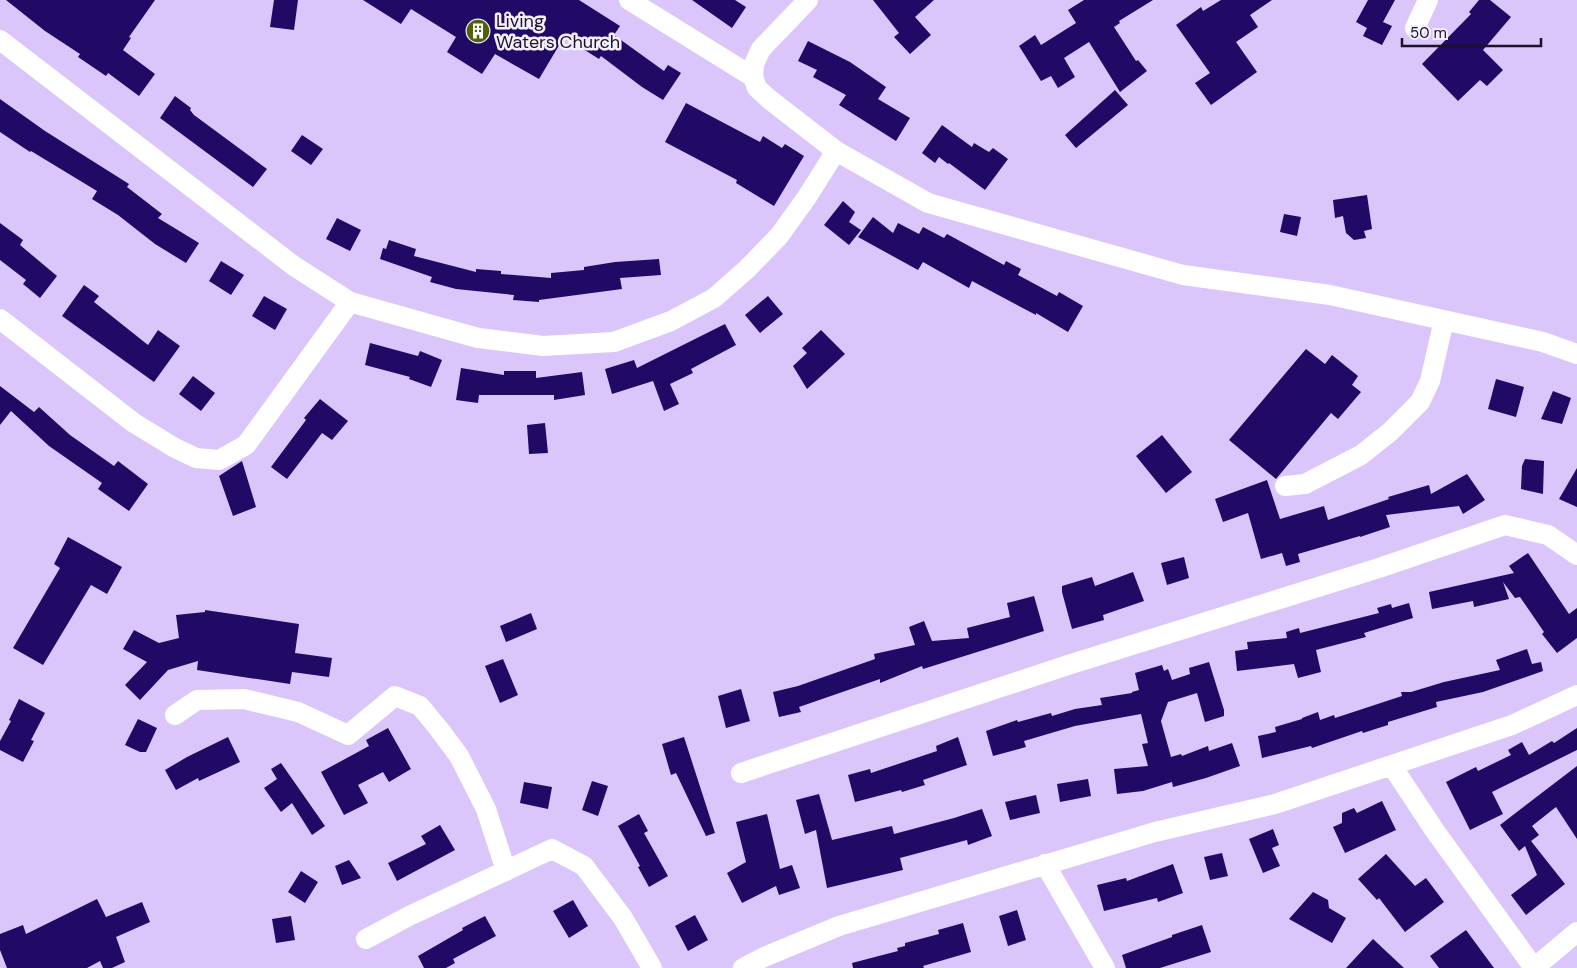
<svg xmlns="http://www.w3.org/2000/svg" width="1577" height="968" font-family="'DM Sans',sans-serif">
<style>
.building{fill:#210966}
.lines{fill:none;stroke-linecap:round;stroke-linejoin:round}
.minor{stroke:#fff;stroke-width:20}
.labels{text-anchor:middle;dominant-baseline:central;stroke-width:5;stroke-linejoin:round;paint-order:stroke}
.poi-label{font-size:18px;fill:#1b1325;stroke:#f4efff;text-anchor:start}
</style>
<rect width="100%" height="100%" fill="#dac6fa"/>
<path class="building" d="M6,0H155L129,37L131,38L123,50L155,74L139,96L108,73L106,76L78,57L80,54L45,31Z
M274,0H298L294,30L270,27Z
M363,0H579L620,26L614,35L664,71L668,65L681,73L663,100L642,87L601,56L599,59L564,37L539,79L495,54L482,74L447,52L456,37L411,9L401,24Z
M692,0H735L746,7L732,28Z
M873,0H934L915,17L931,35L910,54L894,37L899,33Z
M1084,0H1153L1119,21L1120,23L1114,27L1136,61L1138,60L1147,71L1120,92L1089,42L1064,58L1075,77L1058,88L1051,76L1041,81L1019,46L1035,35L1041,45L1076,23L1068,10Z
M1221,0H1272L1250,15L1258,27L1236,42L1257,72L1211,105L1195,83L1210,73L1176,25L1201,7L1203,11Z
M1368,0H1395L1383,22L1392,26L1382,45L1363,36L1367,28L1356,22Z
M1479,0H1490L1511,17L1483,50L1503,70L1487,86L1480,80L1458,101L1422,64L1471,14L1469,12Z
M808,41L850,62L886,87L878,99L910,118L896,141L839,105L846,95L813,77L817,70L798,61Z
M1115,90L1128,105L1076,148L1065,135Z
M175,96L191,108L190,110L194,115L267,169L253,187L160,118Z
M0,99L45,131L129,184L127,187L162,214L158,218L199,243L186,263L155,244L118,215L92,199L97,191L31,151L30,152L0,132Z
M686,103L760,142L763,136L782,148L785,144L804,156L774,206L736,183L737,180L665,142Z
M942,125L972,147L974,143L989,152L993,148L1008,159L985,190L949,163L948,164L939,157L935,163L922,153Z
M302,135L323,149L311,165L291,151Z
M1367,195L1372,229L1364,231L1366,238L1354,240L1346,233L1343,216L1335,218L1333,200Z
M843,201L855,212L849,222L861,230L849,245L824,225Z
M1284,214L1301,217L1297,236L1280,232Z
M873,217L893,233L898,223L919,234L923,227L944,238L947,234L1004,265L1006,261L1021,269L1018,275L1057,296L1059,292L1083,306L1068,332L1036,313V315L972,281L969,288L923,262L918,270L858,237Z
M337,218L361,230L350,251L326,239Z
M0,223L23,240L20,245L57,276L40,298L23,284L26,280L0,260Z
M389,240L416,249L414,256L476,272V269L501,271V274L551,278V273L584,270V267L615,262L659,259L661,275L620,278L622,289L539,300V302L513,300L514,295L456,289L430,282L432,277L380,259L383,248L386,249Z
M221,261L244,275L231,295L209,281Z
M84,285L99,296L94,302L148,345L158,330L180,346L154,382L62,316Z
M264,296L287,309L275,330L252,316Z
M768,296L783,314L760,333L745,315Z
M725,324L736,345L691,369L693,373L670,384L679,404L664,411L653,381L612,394L605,369L634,360L637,368Z
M821,330L845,354L807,389L793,366L807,353L802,348Z
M370,343L418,356L420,351L442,360L431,387L409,379L410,377L365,365Z
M1306,349L1325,364L1332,355L1358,376L1352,385L1361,392L1338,419L1331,413L1276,479L1229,440Z
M461,368L504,375V371H536V378L582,372L585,395L554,400V395H479L478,403L456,400Z
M193,376L215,393L201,411L179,394Z
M1496,379L1524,387L1516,417L1488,409Z
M0,386L34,412L39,407L70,435L114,466L118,461L148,484L129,511L98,489L102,483L49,446L11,411L0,425Z
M1553,391L1571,398L1562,424L1541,419Z
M320,399L348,421L332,440L322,433L287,479L271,467L306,420L304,418Z
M545,423L548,453L529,454L527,425Z
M1162,435L1192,472L1166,493L1136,456Z
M1525,459L1544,461L1543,494L1521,489L1522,466Z
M242,461L256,507L233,516L219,476Z
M1577,468V507L1559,499Z
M1467,474L1485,500L1463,514L1459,506L1386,515L1390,527L1360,537V536L1298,554L1300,562L1286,566L1282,553L1261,559L1248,513L1223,522L1215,499L1267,480L1280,519L1324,506L1328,520L1389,499L1388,497L1429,485L1431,494Z
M68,537L122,567L107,594L91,585L43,665L13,648L60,568L54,564Z
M1528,553L1569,614L1577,608V638L1557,653L1542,634L1544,632L1520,597L1515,598L1503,582L1509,599L1474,607L1473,601L1432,609L1429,592L1514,573L1509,566Z
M1184,557L1189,578L1167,585L1161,563Z
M1133,572L1144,601L1103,615L1104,620L1072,629L1062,592V586L1092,577L1095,586Z
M1034,596L1044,631L923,669L922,666L880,683V679L799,707L801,712L779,717L773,692L798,686L875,659L874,654L915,645L909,627L924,621L932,641L969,638L967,628L1010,617L1007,603Z
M1409,603L1413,618L1364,633L1366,637L1316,650L1321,672L1298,678L1294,664L1237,671L1235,651L1248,649L1247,642L1287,638L1286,632L1299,628L1300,633L1379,613L1377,608L1391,604L1392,608Z
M205,610L299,624L295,653L332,658L329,677L292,672L290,684L197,670L198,661L168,670L140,700L125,685L147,662L123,649L134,630L159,643L179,638L176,615L205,612Z
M531,613L537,629L506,642L500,626Z
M1527,649L1532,664L1541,662L1543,671L1483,692L1436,702L1437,707L1388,722V725L1363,733L1362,731L1312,748L1311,746L1262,758L1258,736L1276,732L1275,727L1302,719V718L1318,712L1320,720L1334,715L1335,718L1402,696L1401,692H1411L1444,682L1500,670L1496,660Z
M503,659L518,695L500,703L485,666Z
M1209,662L1224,710V716L1205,722L1197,693L1168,702L1161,721L1171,757L1181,754L1182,756L1208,746L1209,751L1232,743L1240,766L1206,778L1173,787L1172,782L1143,791L1117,794L1114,769L1148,766L1142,744L1148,743L1141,714L1075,726L1024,741L1026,747L993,756L986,731L1017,720L1018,722L1051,713L1052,716L1075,709L1102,705L1100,698L1132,693V692L1139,690L1135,673L1162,665L1164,671L1168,669L1172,680L1190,674L1189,668Z
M741,689L750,721L726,728L718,696Z
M19,699L45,713L31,740L34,741L23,762L0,750V741L11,721L9,720Z
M138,719L157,728L146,752H140L125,745Z
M388,728L411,769L389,782L383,772L358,785L368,803L344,815L321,772L369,746L366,740Z
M1577,728V750L1492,792L1503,814L1470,830L1446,782L1476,767L1478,771L1511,755L1508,750L1522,742L1529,755L1552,741L1554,743Z
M228,737L240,762L199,781L198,778L176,790L165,770L187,757Z
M684,737L715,833L706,836L676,773L671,775L662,744Z
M958,737L967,765L923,780L925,785L902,792L901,790L855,802L848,775L870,769L871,773L937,751L936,746Z
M281,763L325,826L312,835L292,803L281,812L264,788L277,779L271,769Z
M1577,766V839L1556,807L1532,826L1539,835L1531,841L1565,884L1526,915L1511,895L1537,875L1525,846L1519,851L1500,825Z
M1088,779L1091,796L1060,802L1057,784Z
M592,781L608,786L598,816L582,810Z
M524,782L552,787L548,809L520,803Z
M819,794L832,840L892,826L894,834L954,818L982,809L992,836L968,845L967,840L900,858L903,870L827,888L816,830L805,834L796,800Z
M1036,795L1040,813L1010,820L1005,802Z
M1382,801L1396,830L1345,853L1333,827L1342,823V813L1354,808L1357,813Z
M639,814L648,831L644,833L668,876L649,887L638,867L640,866L618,826Z
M767,814L780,869L792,865L800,888L779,895L776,886L742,903L727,873L746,862L736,822Z
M440,825L455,850L397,881L388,863L426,844L421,836Z
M1273,829L1279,845L1272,848L1280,866L1263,873L1249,839Z
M1222,853L1228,876L1210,880L1204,857Z
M1386,854L1415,886L1426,878L1444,902L1405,932L1379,898L1377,900L1358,879Z
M349,860L361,878L342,885L335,866Z
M1173,864L1183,893L1158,902L1157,898L1104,911L1097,885L1126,878L1127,881Z
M301,871L318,882L305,903L288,892Z
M1313,892L1328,900L1329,908L1346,918L1332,943L1289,919Z
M97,899L106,917L142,902L150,922L116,937L125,962L112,968H103L100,961L87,968H7L0,950V934L23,925L26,934Z
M573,900L588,926L569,938L553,911Z
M1017,910L1026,940L1008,946L999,916Z
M695,915L708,940L688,951L675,926Z
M291,916L295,940L276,943L272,919Z
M485,916L496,936L453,959L455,963L446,968H424L418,956L463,930L462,928Z
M963,923L971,952L923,966L924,968H853L852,963L898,951L897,948L905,946V943L939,934L938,930Z
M1202,925L1211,952L1160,968H1126L1122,955L1172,937V935Z
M1466,930L1494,968H1439L1430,956Z
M1373,939L1404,968H1346Z"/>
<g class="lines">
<path class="minor" d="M629,0L753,77
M808,0L761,49L754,64L753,77L757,88L769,99L836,151L928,203L1183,275L1330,295L1543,342L1577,354
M1415,28L1428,0
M0,40L294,266L350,302L478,338L543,346L614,342L671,321L714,298L747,269L779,236L807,197L836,151
M0,319L134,423L175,448L196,458L219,460L246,445L350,302
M1285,486L1305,484L1361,455L1390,432L1420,402L1430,381L1444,320
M175,715L197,700L244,699L298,712L348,735L395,696L420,706L439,729L459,756L486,809L506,871
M1392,766L1435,831L1534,968L1577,932
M741,773L1068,665L1379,568L1505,525L1548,535L1577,555
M1045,864L1105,968
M366,939L409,916L552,849L584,866L623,918L652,968
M743,968L764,957L839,926L1155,832L1275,804L1512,725L1577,695"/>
</g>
<defs>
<g id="building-disc" transform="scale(1.25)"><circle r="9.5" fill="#4f620a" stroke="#f4efff"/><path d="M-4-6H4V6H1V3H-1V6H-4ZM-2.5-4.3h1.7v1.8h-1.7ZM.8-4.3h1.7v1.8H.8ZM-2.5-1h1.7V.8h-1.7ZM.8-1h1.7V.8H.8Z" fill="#fff"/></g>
</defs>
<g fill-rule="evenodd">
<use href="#building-disc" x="478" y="31"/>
</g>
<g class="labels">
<g class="poi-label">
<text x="496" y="21">Living<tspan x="496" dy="21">Waters Church</tspan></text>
</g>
</g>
<path d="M1402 38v8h139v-8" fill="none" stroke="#1b1325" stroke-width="2.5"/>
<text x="1410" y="38" font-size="15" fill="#1b1325" stroke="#f4efff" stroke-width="4" paint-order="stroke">50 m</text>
</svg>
